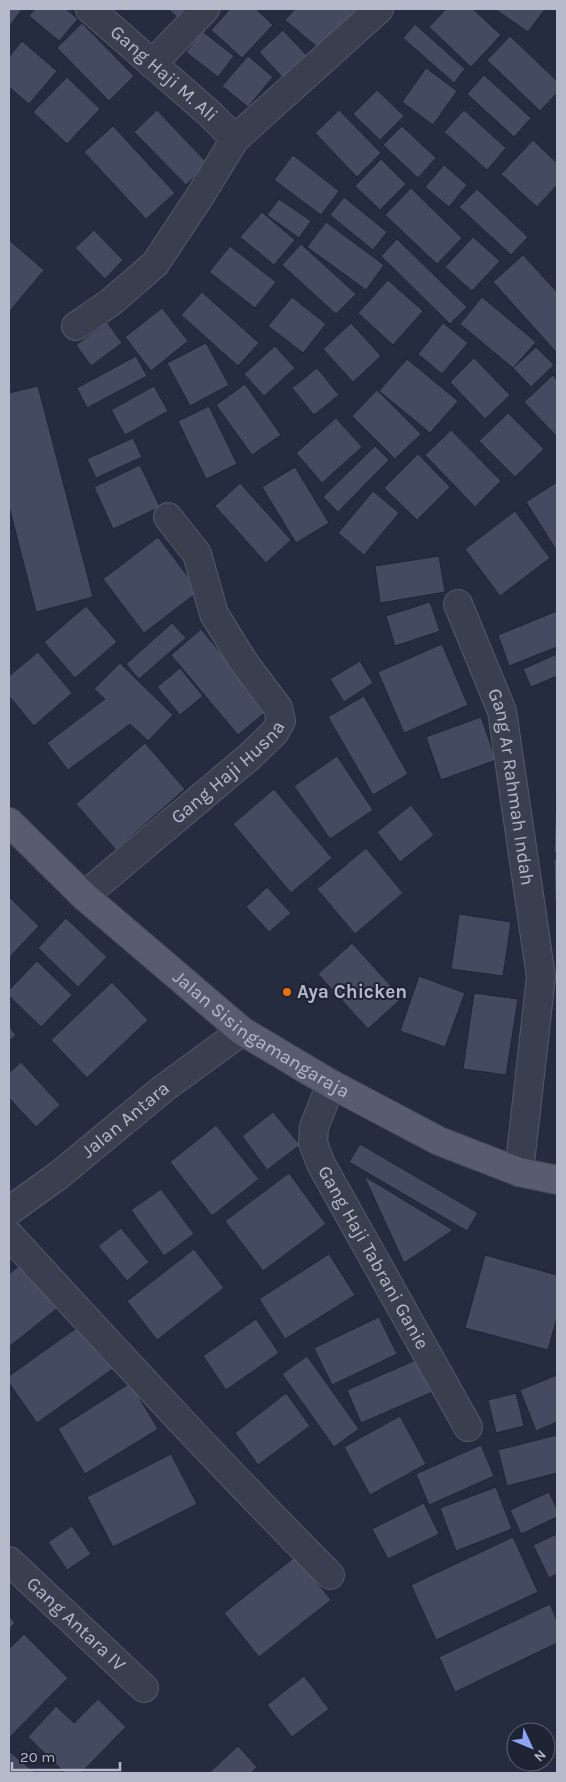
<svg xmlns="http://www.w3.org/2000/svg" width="566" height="1782" font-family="Karla,sans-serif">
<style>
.building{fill:#444b61;stroke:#202636}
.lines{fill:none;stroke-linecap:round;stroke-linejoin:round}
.minor-casing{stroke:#545a6a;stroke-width:30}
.major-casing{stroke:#424858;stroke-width:30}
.minor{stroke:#393f4f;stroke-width:28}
.major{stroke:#575d6f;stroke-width:28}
.food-dot{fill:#e8710a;stroke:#1e2434;stroke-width:2}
.labels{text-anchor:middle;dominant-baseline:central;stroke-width:4;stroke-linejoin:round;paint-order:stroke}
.street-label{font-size:19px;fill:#b5baca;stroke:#1e2434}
.poi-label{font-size:19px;font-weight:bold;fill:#b5baca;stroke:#1e2434;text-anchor:start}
</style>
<rect width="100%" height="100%" fill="#252c3f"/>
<path class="building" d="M9,9H22L9,27Z
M35,9H66L78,19L59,41L29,16Z
M168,9H191L180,20Z
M230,9H256L273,25L242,58L211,30Z
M295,9H360L322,51L285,20Z
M446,9H473L501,35L471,67L429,27Z
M495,9H545L528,32Z
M82,23L134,76L109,101L57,48Z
M415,24L465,69L454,83L403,38Z
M283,30L309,58L285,80L259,52Z
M202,31L234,56L218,77L186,52Z
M510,36L557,81V93L540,111L487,60Z
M22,41L57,71L29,104L9,87V57Z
M248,56L273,77L248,107L222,86Z
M426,68L457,91L433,125L402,102Z
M484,75L531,118L514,137L467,94Z
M67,77L100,109L67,144L33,112Z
M377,90L404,116L380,140L353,114Z
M157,110L208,164L186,185L134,132Z
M339,110L381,153L357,177L315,133Z
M464,110L506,148L487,170L444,132Z
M113,126L175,193L146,219L84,152Z
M402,126L436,158L418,178L383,145Z
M533,140L557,163V185L537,207L501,174Z
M293,155L339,191L321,215L274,180Z
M381,159L406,184L380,210L355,186Z
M444,165L467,185L449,207L425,187Z
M411,188L462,238L437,264L385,215Z
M477,189L528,237L511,255L459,207Z
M344,197L387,232L373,250L330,215Z
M279,199L311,221L299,238L267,215Z
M262,212L295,240L274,265L240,237Z
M326,222L384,265L366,290L307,247Z
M94,230L123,260L105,279L75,248Z
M473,237L500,261L472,291L445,267Z
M397,239L467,307L450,324L381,256Z
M9,240L44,270L9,312Z
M301,244L356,294L336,314L282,265Z
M230,246L276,282L255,308L209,272Z
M523,255L557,292V353L493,282Z
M388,280L423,311L393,345L358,313Z
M202,292L259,343L238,366L181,315Z
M292,297L326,324L303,353L268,326Z
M482,297L536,342L513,368L460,324Z
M162,308L188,341L151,371L125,337Z
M107,322L122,343L91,366L76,345Z
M351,323L381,356L353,382L323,349Z
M443,323L468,343L442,374L418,354Z
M206,343L229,385L190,406L167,363Z
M275,346L295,368L264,396L244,374Z
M536,347L554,365L531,387L513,368Z
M136,356L147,376L87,408L77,388Z
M474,358L510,395L485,419L450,382Z
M407,359L458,401L430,433L379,391Z
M317,368L339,395L314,415L292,388Z
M553,375L557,380V437L524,402Z
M245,384L281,435L252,455L216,405Z
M38,386L93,597L36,612L9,506V393Z
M154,386L168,411L125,435L111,410Z
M377,390L421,434L395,459L352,416Z
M209,406L237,464L206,479L178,421Z
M508,413L544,449L515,477L479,441Z
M336,418L362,447L322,483L296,453Z
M451,430L501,481L475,507L425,455Z
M133,438L142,457L96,478L87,459Z
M375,446L389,460L338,512L323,497Z
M418,454L450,487L417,520L384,488Z
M140,465L160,507L113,529L94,487Z
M295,467L329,523L296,543L262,487Z
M557,482V551L526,502Z
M240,483L291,540L266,563L215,506Z
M373,491L399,513L364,555L338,533Z
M515,511L550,558L500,596L465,549Z
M158,537L199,591L144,633L103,579Z
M439,556L445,592L380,603L375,566Z
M430,602L440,631L395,646L386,616Z
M86,606L117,642L75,678L44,642Z
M557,611V647L509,666L498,635Z
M172,623L186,638L139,679L126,664Z
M201,629L268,710L238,735L171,655Z
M442,644L468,705L404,733L378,672Z
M38,652L72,693L34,726L9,696V676Z
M557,654V676L531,687L523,669Z
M360,661L373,683L344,702L330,679Z
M120,663L173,715L148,741L130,724L68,770L47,743L105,699L94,689Z
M180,668L203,696L180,715L157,687Z
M364,696L408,774L373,795L328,717Z
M481,717L496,760L441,780L426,737Z
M145,743L185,789L116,850L76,804Z
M337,756L373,810L330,839L294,786Z
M274,789L332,858L291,893L233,824Z
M556,794H557V853L554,852Z
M411,805L434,835L400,862L377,832Z
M366,848L403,893L355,934L317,889Z
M554,859H557V902H555Z
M267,887L291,913L269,932L246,907Z
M9,897L39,926L9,958Z
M459,914L511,922L503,976L451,969Z
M66,918L107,957L78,987L38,948Z
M352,943L402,998L368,1029L318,974Z
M37,961L72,995L41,1027L9,996V990Z
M419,976L465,993L445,1047L400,1031Z
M112,982L148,1020L87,1078L51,1040Z
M474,993L518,999L506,1075L463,1069Z
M9,1026L16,1035L9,1041Z
M21,1062L60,1105L36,1127L9,1098V1073Z
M273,1112L300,1145L267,1170L242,1136Z
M216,1125L259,1179L212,1216L170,1162Z
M360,1144L478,1213L467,1231L349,1162Z
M289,1173L326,1224L263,1271L225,1221Z
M364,1176L453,1230L404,1263Z
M161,1189L194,1234L164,1256L131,1210Z
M121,1228L149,1262L127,1281L98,1246Z
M194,1249L224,1288L157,1340L127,1301Z
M329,1254L355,1295L285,1339L259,1299Z
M485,1255L557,1275V1317L548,1350L465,1328Z
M25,1261L60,1306L9,1347V1274Z
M379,1317L397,1354L332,1385L314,1348Z
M256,1319L279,1353L226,1390L203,1356Z
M82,1324L114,1368L37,1423L9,1383V1376Z
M307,1356L359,1429L334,1447L282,1374Z
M423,1357L437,1390L361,1423L347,1390Z
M557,1375V1422L536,1431L520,1390Z
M130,1383L158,1429L85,1474L58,1429Z
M286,1393L310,1426L258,1465L235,1433Z
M516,1393L524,1426L496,1433L488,1400Z
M400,1416L426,1464L370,1495L344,1447Z
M557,1435V1473L507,1486L498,1450Z
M481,1445L494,1476L429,1505L416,1474Z
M171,1454L197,1504L113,1547L87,1497Z
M496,1487L512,1529L456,1551L440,1508Z
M549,1492L557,1509V1517L521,1534L510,1510Z
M424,1503L439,1534L388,1559L372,1529Z
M72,1526L91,1554L67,1570L48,1542Z
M557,1534V1574L549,1578L533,1545Z
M513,1537L538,1592L436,1640L411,1585Z
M296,1556L331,1600L259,1657L224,1613Z
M550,1604L557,1621V1643L455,1692L439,1657Z
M9,1616L15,1623L9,1629Z
M24,1634L68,1678L9,1738V1649Z
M304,1676L329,1709L292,1737L267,1705Z
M98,1699L126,1727L81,1773H65L28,1737L56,1706L74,1723Z
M238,1746L257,1767L251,1773H209Z
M9,1751L35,1773H9Z"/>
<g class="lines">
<g class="minor-casing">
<g id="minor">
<path id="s1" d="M90,9L210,114L235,139"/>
<path d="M152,64L205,9"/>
<path d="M76,326L111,302L155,264L200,196L235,139L379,9"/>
<path id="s2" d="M458,604L502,711L541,977L519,1172"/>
<path id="s3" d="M84,896L249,757L274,733L281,721L278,708L243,661L214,614L197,554L168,517"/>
<path id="s4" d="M331,1084L314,1127L313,1143L321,1164L468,1427"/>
<path id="s5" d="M9,1211L59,1175L164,1088L242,1031"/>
<path d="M9,1235C115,1350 220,1465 330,1575"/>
<path id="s6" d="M9,1561L144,1688"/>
</g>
</g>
<g class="major-casing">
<g id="major">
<path id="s7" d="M9,822L84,896L242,1031L331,1084L439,1141L519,1172L557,1180"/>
</g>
</g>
<use href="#minor" class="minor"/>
<use href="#major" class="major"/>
</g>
<circle class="food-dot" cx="287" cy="992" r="5"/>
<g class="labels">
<g class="street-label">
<text stroke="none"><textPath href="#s1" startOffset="98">Gang Haji M. Ali</textPath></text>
<text stroke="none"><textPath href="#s3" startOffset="190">Gang Haji Husna</textPath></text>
<text stroke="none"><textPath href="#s2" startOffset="192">Gang Ar Rahmah Indah</textPath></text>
<text stroke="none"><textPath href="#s7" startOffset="331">Jalan Sisingamangaraja</textPath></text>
<text stroke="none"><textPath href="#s5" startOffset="148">Jalan Antara</textPath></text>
<text stroke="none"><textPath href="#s4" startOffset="192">Gang Haji Tabrani Ganie</textPath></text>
<text stroke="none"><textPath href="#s6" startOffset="92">Gang Antara IV</textPath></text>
</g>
<g class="poi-label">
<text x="297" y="992">Aya Chicken</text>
</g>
</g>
<rect width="566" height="1782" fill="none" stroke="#b5baca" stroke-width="20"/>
<g transform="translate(531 1747) rotate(134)"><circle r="24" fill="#1e2434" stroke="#5a6070"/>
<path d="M0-4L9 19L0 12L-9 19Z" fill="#8da5f7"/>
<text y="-8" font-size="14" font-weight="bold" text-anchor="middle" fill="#b5baca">N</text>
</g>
<path d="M12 1762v8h108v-8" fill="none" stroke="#b5baca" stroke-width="2.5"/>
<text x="20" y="1762" font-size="15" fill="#b5baca" stroke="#1e2434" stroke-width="4" paint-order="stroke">20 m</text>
</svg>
